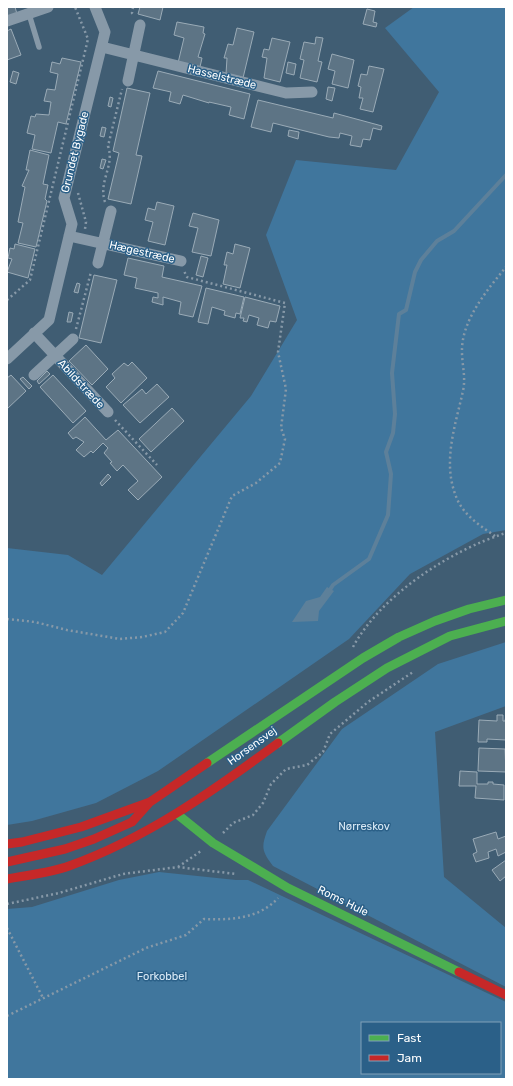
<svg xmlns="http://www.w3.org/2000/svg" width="513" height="1086" font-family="Rubik,sans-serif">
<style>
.green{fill:#40769d;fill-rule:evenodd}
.water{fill:#5d809a}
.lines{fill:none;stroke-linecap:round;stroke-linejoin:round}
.stream{stroke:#5d809a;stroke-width:4}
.building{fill:#5d7485;stroke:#9aabb7}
.path{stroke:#8799a8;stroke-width:2.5;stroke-dasharray:2 3;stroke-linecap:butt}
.lane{stroke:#8799a8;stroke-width:5.5}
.street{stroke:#8799a8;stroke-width:11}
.fast{stroke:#4caf50;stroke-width:9}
.jam{stroke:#c62828;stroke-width:9}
.labels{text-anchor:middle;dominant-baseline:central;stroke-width:3;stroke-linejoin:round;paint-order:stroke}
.street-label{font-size:11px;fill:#fff;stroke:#2b6088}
.park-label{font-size:11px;fill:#dbebf7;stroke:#2b6088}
</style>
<rect width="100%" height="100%" fill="#405d73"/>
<path class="green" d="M414,7H506V530L483,534L410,574L349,639L158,771L96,803L32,821L7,825V548L68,555L102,575L251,396L297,320L266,235L296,160L396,170L439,92L385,28Z
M506,642V706L435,732L444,877L506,928V987L273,866C262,851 261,848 267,831L342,729L438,664Z
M159,872L236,880H248L506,1002V1079H7V909L32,907L119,880ZM362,1023H500V1073H362Z"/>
<path class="water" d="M327,587L334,591L319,611L318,621L292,622L306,601L320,597Z"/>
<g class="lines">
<path class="stream" d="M328,593L333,585L369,559L388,515L391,474L386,452L393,433L395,414L392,373L399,314L406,310L415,272L421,260L437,241L454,231L506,175"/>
</g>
<path class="building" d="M7,7H15L17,14L7,17Z
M140,7H163L160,20L138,14Z
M367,9L375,11L373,22L377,23L376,27L363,24Z
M177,22L204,27L203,33L205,34L198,57L202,58L200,67L178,63L184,38L174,35Z
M237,28L254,32L243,78L226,74L227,58H224L228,44L233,45Z
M11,29L21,55L7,60V31Z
M316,37L323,38L318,61L322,62L317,82L300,78L304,60L300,59L304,42L315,44Z
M272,38L290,42L280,82L264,78L267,58L262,57L264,49L269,50Z
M332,54L354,60L348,88L332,84L335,71L328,69Z
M62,58L81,62L66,124L58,122L51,153L32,149L35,135L27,133L31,116L35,117L36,114L49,115L51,102L44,101L47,89L55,90L58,74L50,72L52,62L60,64Z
M288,62L296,64L294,75L286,73Z
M369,66L384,69L373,112L360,109L363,98H359L361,87L358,86L361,74L367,75Z
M13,71L19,73L16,84L10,82Z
M158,71L250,94L244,119L229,115L231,107L209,102V103L183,95L180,104L169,101L171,92L153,88Z
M328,87L335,88L332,101L326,99Z
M127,88L150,93L136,155L142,156L131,204L108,199L119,153L113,151Z
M110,97L113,98L111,107L108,106Z
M258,100L333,118L334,113L382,126L381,130L373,128L370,140L363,139L361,147L350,145L352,136L340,133L339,138L329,137L273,123L271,132L251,127Z
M102,127L106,128L104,137L100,136Z
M289,130L299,132L298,139L288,136Z
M30,150L49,155L43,184L48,185L45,199L47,201L36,247L18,243L23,223L18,222L25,187L22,186L29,170H26Z
M102,159L106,160L103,169L100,168Z
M157,202L174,206L165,245L148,241L153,222L145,220L148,208L155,210Z
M193,213L219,220L211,256L192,252L198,228L189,226Z
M15,244L35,249L28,278L7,272L12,259L8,258L10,248L14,249Z
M235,244L250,248L240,288L223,284L227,265H224L227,252L233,254Z
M201,256L208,258L203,277L196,275Z
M128,258L164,266L162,277L202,286L193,317L179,314L181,302L163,297V305L152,302L153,297L158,298V293L135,288L137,278L124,275Z
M94,275L117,280L101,343L79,338Z
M77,283L80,284L78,293L74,292Z
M206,288L244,297L240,314L236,313L235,318L224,315L225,311L212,307L208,324L198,322Z
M245,297L280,306L276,322L270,321L268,328L257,325L259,318L249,315L247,322L243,321L244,318H240Z
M69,312L73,313L71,322H67Z
M86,345L108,369L92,385L69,361Z
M132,362L147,378L121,403L106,387L115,378L112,374L124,363L128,366Z
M47,371L50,374L39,384L37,381Z
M11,375L26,391L7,409V378Z
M53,375L86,411L73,423L40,387Z
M23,377L32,386L29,389L20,379Z
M157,384L169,397L140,423L123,405L142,389L146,394Z
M172,408L184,421L151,452L139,439Z
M85,417L106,440L118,430L162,477L138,500L128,490L138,481L123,465L117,471L110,463L112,462L104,453L108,448L103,443L93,453L91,451L84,457L76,450L84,442L76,437L73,439L68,433Z
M108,474L111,477L102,486L100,483Z
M497,715H503V721H505L506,715V740L487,739V742H478L479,720L497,721Z
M479,748L505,749L506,772L478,771Z
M460,771L477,772V784H488V782H493V784L504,785V800L475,798L476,786H459Z
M496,832L498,839L506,836V852L498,856L496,849L488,852L489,858L476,862L473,854L477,852L473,839Z
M506,860V876L500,881L492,870Z"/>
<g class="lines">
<path class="path" d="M133,7L132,13L134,15
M78,193L86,222L85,229
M105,202C98,181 115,166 108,146L122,89
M7,300L30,280L88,39L75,7
M76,329L91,272
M115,420L157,465
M495,536C482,527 465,516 458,501C441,465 455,427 463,391C466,377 462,365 462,352C461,321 487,290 506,267
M7,619L35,622L67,630L120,639L142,637L165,632L183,613L232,496L256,483L280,463L285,439L281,428L286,389L278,352L285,303L187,277L184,271
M353,647C381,595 451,550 506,533
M223,833L233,823L253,815L263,803L271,784L286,769L307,765L323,752L330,734L368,702L413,672
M178,867L201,851
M7,904L59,893L123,874L178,867L236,874
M7,928L43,998
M7,1016L146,948L186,935L204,919C231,920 259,919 278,898"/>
<path class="lane" d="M29,14L39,47"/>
<path class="street" d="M7,21L48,7
M102,47L286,93L312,92
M128,81L140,25
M69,236L181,261
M98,263L111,211
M34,333L108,412
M7,359L49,320L72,224L64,198L105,32L95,7
M34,375L73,339"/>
<path class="fast" d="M278,743L335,702L387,668L450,636L506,621
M207,763L363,658L399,637L435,621L469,609L506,600
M177,814L213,843L288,888L459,972"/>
<path class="jam" d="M7,844L22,842L81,827L150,802L207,763
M7,862L65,849L94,839L132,822L149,803
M7,879C27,875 50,873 69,866C147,838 213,791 278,743
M459,972L506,995"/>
</g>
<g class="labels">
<g class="street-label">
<text transform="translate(222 77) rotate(14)">Hasselstræde</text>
<text transform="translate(75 152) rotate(-76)">Grundet Bygade</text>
<text transform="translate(142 252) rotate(13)">Hægestræde</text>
<text transform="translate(81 384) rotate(47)">Abildstræde</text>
<text transform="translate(252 746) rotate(-36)">Horsensvej</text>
<text transform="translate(343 901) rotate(26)">Roms Hule</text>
</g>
<g class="park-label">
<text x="364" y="826">Nørreskov</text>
<text x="162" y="976">Forkobbel</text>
</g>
</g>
<rect width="513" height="1086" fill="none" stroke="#ffffff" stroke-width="16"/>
<rect x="361" y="1022" width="140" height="52" fill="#2b6088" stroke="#80a0b8"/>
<rect x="369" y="1035" width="20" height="6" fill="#4caf50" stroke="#80a0b8"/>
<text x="397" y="1042" font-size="12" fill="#ffffff">Fast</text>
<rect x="369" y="1055" width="20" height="6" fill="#c62828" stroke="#80a0b8"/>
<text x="397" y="1062" font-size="12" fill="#ffffff">Jam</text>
</svg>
